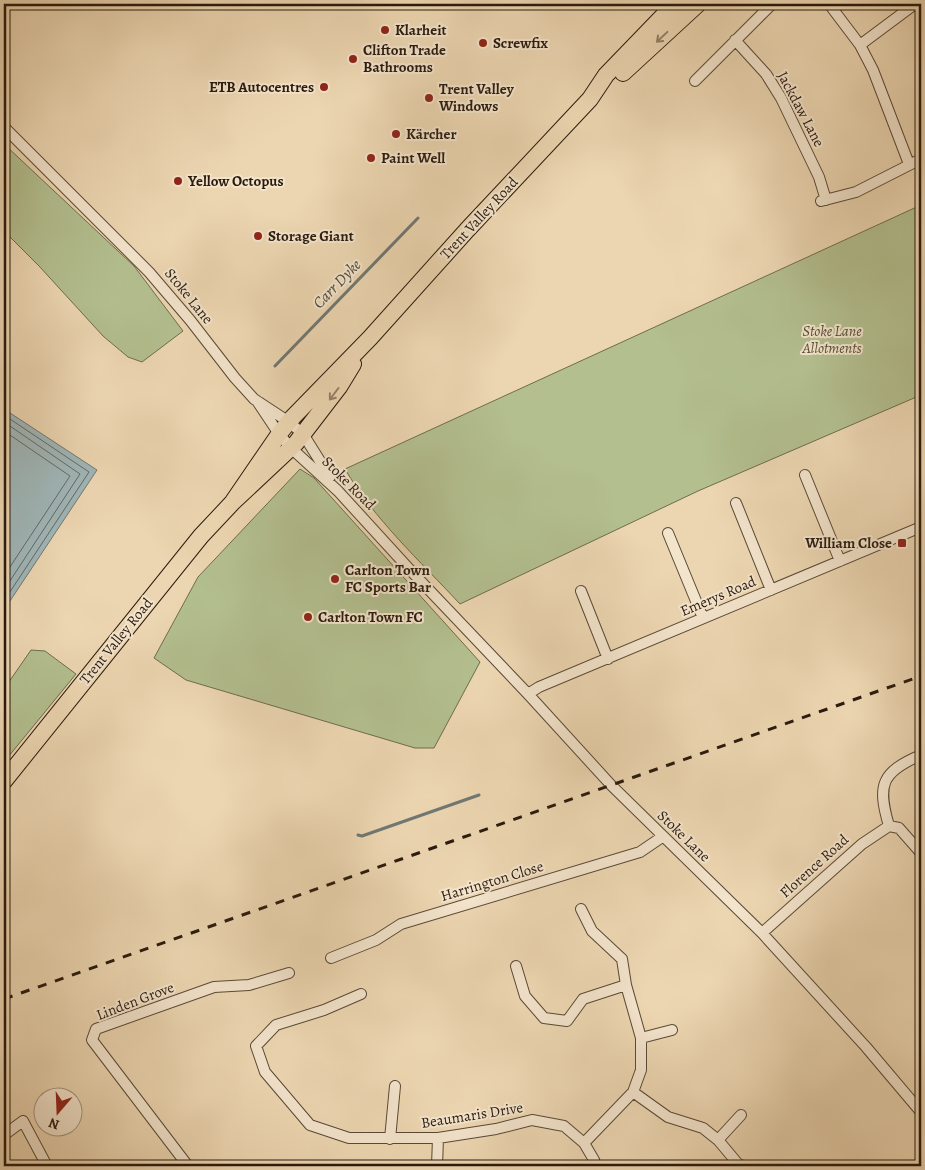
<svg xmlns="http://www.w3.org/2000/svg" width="925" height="1170" font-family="Alegreya,serif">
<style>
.green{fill:#b3bf8f;stroke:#6e6c4e}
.water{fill:#9fb6b8;stroke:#707874}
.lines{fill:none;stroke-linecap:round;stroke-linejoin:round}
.shore{stroke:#646862;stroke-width:1}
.stream{stroke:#707874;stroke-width:3}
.street-casing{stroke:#5a4936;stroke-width:12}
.primary-casing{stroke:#2a1a0d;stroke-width:18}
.street{stroke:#f3e4cc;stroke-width:10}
.primary{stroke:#ecd6b1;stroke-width:16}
.rail{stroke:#2a1a0d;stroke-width:3;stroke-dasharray:9 9;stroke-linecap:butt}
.oneway{stroke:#958167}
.poi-dot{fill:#8f2418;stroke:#f3e4cc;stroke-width:2}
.labels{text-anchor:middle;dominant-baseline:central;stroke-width:4;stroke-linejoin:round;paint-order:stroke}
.poi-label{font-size:15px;font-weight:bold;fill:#2a1a0d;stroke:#f3e4cc;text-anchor:start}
.street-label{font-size:15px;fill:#2a1a0d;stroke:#f3e4cc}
.park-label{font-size:15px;font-style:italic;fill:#534c34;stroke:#f3e4cc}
.water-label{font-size:16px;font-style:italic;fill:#4d4940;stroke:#f3e4cc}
</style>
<rect width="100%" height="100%" fill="#ecd6b1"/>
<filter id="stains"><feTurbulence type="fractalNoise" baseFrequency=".004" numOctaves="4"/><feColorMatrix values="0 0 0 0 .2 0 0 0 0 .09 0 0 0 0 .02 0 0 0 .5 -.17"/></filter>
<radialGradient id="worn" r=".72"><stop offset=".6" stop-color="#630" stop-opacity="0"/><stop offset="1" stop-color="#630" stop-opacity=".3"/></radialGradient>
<path class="green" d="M4,144L134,266L183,331L142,362L128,357L103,336L39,266L4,231Z
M921,205V395L698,491L460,604C420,561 374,519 345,469Z
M300,469L314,478L480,662L434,748H415L186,680L154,658L198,577Z
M31,650L45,651L76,674L4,762V689Z"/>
<path class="water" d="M4,409L97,470L4,610Z"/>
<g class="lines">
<path class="shore" d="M4,415L89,472L4,601
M4,422L80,474L4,590
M4,431L70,476L4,576"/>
<path class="stream" d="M275,366L418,218
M358,835L362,836L479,795"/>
<g class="street-casing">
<path id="street" d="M829,4L860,45L873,70L909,164
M735,40L766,74L781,98L819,177L826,200
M860,45L915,4
M695,81L772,4
M4,127L149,272L190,320L235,378L254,399L289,422L303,434L330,477
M821,201L856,192L921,159
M257,401L279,434L291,448L338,491L412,572L528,694L611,785L762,933L866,1047L921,1112
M805,475L840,561
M736,503L771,590
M668,533L703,618
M581,591L608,659
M528,694L539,687L921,527
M921,755C881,772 877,785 889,826L899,828L921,853
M581,909L592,931L622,959L626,985L641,1038V1070L633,1092L584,1143
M762,933L862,844L889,826
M331,958L376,940L401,924L640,852L662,837
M516,966L525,996L544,1018L567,1021L583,999L626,985
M361,994L324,1010L276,1025L256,1046L265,1072L310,1125L349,1138H438L496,1129L532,1120L564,1126L584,1143L594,1160L596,1166
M641,1038L672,1030
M633,1092L668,1117L703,1128L718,1140L739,1165L744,1166
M4,1135L23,1121L47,1166
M390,1139L395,1086
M718,1140L741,1115
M188,1166L92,1040L96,1029L214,987L249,985L289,973
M437,1166L438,1138"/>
</g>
<g class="primary-casing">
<path id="primary" d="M623,73L698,4
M232,503L282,430L293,417L370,338L467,230L590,99L606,75L663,16L678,4
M4,781L201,536L232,503L296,443L339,387L353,364"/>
</g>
<use href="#street" class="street"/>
<use href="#primary" class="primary"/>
<path class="rail" d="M4,999L921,676"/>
</g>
<defs><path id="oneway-shaft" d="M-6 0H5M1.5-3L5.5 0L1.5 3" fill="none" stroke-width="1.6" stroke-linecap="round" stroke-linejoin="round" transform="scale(1.25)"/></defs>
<g class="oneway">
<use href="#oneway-shaft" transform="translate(662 37) rotate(137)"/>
<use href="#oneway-shaft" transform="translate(334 394) rotate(127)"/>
</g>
<g class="poi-dot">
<circle cx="385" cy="30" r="5"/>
<circle cx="483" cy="43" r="5"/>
<circle cx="353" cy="59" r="5"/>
<circle cx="324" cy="87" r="5"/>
<circle cx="429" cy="98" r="5"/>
<circle cx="396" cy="134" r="5"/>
<circle cx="371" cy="158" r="5"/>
<circle cx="178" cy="181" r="5"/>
<circle cx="258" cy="236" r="5"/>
<rect x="897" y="538" width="10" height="10" rx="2.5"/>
<circle cx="335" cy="579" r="5"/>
<circle cx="308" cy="617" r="5"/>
</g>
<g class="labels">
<g class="poi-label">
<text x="395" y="30">Klarheit</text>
<text x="493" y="43">Screwfix</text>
<text x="363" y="50">Clifton Trade<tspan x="363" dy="17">Bathrooms</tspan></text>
<text x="314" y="87" text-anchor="end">ETB Autocentres</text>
<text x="439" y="89">Trent Valley<tspan x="439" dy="17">Windows</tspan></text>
<text x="406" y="134">Kärcher</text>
<text x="381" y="158">Paint Well</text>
<text x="188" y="181">Yellow Octopus</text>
<text x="268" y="236">Storage Giant</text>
<text x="892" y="543" text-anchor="end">William Close</text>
<text x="345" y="570">Carlton Town<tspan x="345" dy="17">FC Sports Bar</tspan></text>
<text x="318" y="617">Carlton Town FC</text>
</g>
<g class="street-label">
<text transform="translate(801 109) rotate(62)">Jackdaw Lane</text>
<text transform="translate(479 218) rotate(-47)">Trent Valley Road</text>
<text transform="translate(189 296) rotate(51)">Stoke Lane</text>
<text transform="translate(349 483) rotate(45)">Stoke Road</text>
<text transform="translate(718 596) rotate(-23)">Emerys Road</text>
<text transform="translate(116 641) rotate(-51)">Trent Valley Road</text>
<text transform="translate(684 836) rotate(44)">Stoke Lane</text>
<text transform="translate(814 866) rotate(-42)">Florence Road</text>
<text transform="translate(492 881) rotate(-17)">Harrington Close</text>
<text transform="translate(135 1001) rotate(-21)">Linden Grove</text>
<text transform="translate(472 1115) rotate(-9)">Beaumaris Drive</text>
</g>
<g class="park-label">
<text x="832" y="331">Stoke Lane<tspan x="832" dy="17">Allotments</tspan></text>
</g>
<g class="water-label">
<text transform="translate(337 284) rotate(-46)">Carr Dyke</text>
</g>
</g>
<rect width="925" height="1170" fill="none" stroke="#ecd6b1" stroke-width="20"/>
<rect x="5" y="5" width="915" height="1160" fill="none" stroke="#2a1a0d" stroke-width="2.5"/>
<rect x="10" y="10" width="905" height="1150" fill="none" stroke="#2a1a0d"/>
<g transform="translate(58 1112) rotate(199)"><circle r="24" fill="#f3e4cc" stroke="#a39380"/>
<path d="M0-4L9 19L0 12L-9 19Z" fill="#8f2418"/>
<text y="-8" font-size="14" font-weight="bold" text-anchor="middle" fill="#2a1a0d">N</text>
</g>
<rect width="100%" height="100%" filter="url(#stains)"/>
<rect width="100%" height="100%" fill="url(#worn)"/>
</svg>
